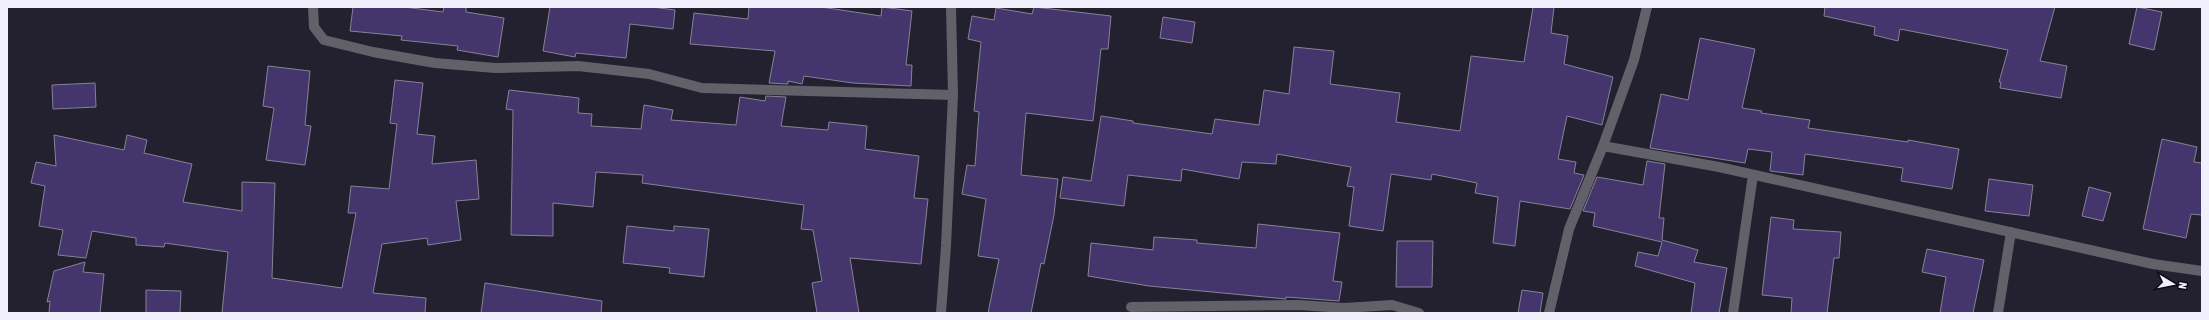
<svg xmlns="http://www.w3.org/2000/svg" width="2209" height="320" font-family="'Asap Condensed',sans-serif">
<style>
.building{fill:#44366c;stroke:#868296}
.lines{fill:none;stroke-linecap:round;stroke-linejoin:round}
.minor{stroke:#626069;stroke-width:10}
</style>
<rect width="100%" height="100%" fill="#232030"/>
<path class="building" d="M353,7H404L443,12L444,7H466V12L504,18L498,57L457,50L458,46L401,40L402,36L350,31Z
M550,7H652L675,10L673,29L630,24L626,58L576,53L575,57L543,51Z
M749,7H821L881,16L882,7L912,11L906,65H912L911,86L853,83L804,76L802,84L788,81V84L769,83L775,51L690,44L694,13L748,19Z
M1034,7L1111,16L1108,49H1101L1093,121L1026,113L1021,175L1058,179L1054,215L1044,264L1041,263L1031,313H988L999,259L978,256L986,199L962,194L967,165L975,166L979,112L974,111L981,42L968,39L972,16L994,20L996,8L1032,14Z
M1533,7H1554L1551,33L1568,36L1564,64L1613,77L1602,125L1567,116L1558,159L1576,162L1574,173L1584,175L1570,209L1520,201L1515,246L1493,243L1498,197L1475,193L1477,183L1432,174L1431,180L1391,174L1383,231L1349,226L1354,187L1347,186L1351,167L1277,154L1276,164L1242,162L1239,179L1182,169L1181,181L1128,175L1124,206L1060,198L1063,177L1091,181L1101,116L1133,121V123L1212,134L1215,119L1259,125L1264,90L1289,94L1294,47L1334,51L1330,84L1400,93L1396,122L1460,131L1471,56L1524,62Z
M1825,7H2055L2040,61L2067,66L2061,98L2000,88L2001,82H1999L2008,50L1900,29L1898,41L1874,35L1875,27L1824,16Z
M2137,7L2162,12L2154,50L2129,44Z
M1163,17L1195,22L1192,43L1160,38Z
M1700,38L1755,49L1742,108L1762,111L1761,113L1810,120L1808,128L1908,142V140L1959,149L1952,189L1901,181L1903,168L1805,154L1803,175L1770,171L1772,152L1748,149L1745,163L1650,148L1661,94L1688,100Z
M268,66L310,71L305,125L311,126L305,165L266,160L274,108L263,106Z
M395,80L423,83L417,134L435,136L432,164L476,160L479,199L456,201L461,240L428,245L427,238L382,244L373,293L426,298L425,313H222L228,252L165,243L164,247L136,245V238L92,231L86,258L58,255L63,230L39,226L45,186L31,183L36,162L56,166L54,135L124,150L127,135L147,140L144,153L192,164L183,202L242,211V182L275,183L272,278L342,288L356,213H348L351,186L389,189L397,124L390,123Z
M95,83L96,107L53,109L52,85Z
M509,90L579,98L578,113L592,114L591,126L641,129L644,105L673,110L671,120L736,125L740,97L765,101L766,96L786,97L781,126L828,130L829,122L867,126L865,149L919,156L914,198L928,199L921,264L850,258L859,313H817L812,283L822,281L813,230L801,229L804,205L642,183L643,175L596,172L593,207L553,203V236L511,235L513,110L506,109Z
M2162,139L2197,147L2194,162L2202,163V215L2191,214L2186,238L2143,229Z
M1647,161L1665,164L1659,218H1664L1662,240L1698,250L1694,262L1727,268L1719,313H1691L1695,283L1635,266L1638,252L1658,256L1662,242L1593,226L1595,213L1583,211L1597,177L1643,185Z
M1989,179L2033,185L2029,216L1985,211Z
M2089,187L2111,193L2103,221L2082,216Z
M1771,217L1794,220L1793,229L1841,232L1839,258H1834L1827,313H1791L1792,298L1762,295Z
M1258,224L1340,233L1333,281L1342,282L1339,301L1286,297V299L1149,286L1088,276L1091,243L1153,250L1154,237L1197,240V243L1256,248Z
M627,226L674,231V226L709,229L704,277L669,273L670,268L623,263Z
M1397,241H1433L1432,287H1396Z
M1927,249L1984,260L1973,313H1940L1946,277L1922,272Z
M85,262L83,272L104,274L100,313H49L50,301L47,302L54,271Z
M485,283L602,301L601,313H481Z
M146,290L181,291L180,313H146Z
M1522,290L1543,293L1540,313H1518Z"/>
<g class="lines">
<path class="minor" d="M313,7L314,27L324,40L373,52L435,63L495,68L578,66L649,74L702,88L953,95
M1603,146L1719,167L2153,264L2202,271
M1131,307L1299,305L1344,308L1392,305L1419,313
M941,313L946,246L953,95L951,7
M1549,313L1569,229L1603,146L1634,60L1647,7
M1733,313L1753,175
M1998,313L2011,232"/>
</g>
<rect width="2209" height="320" fill="none" stroke="#f1effb" stroke-width="16"/>
<g transform="translate(2173 284) rotate(100)" stroke="#0c0b12" stroke-width="3" paint-order="stroke">
<path d="M0-3L7 15L0 10L-7 15Z" fill="#f1effb"/>
<text y="-6" font-size="11" font-weight="bold" text-anchor="middle" fill="#f1effb">N</text>
</g>
</svg>
